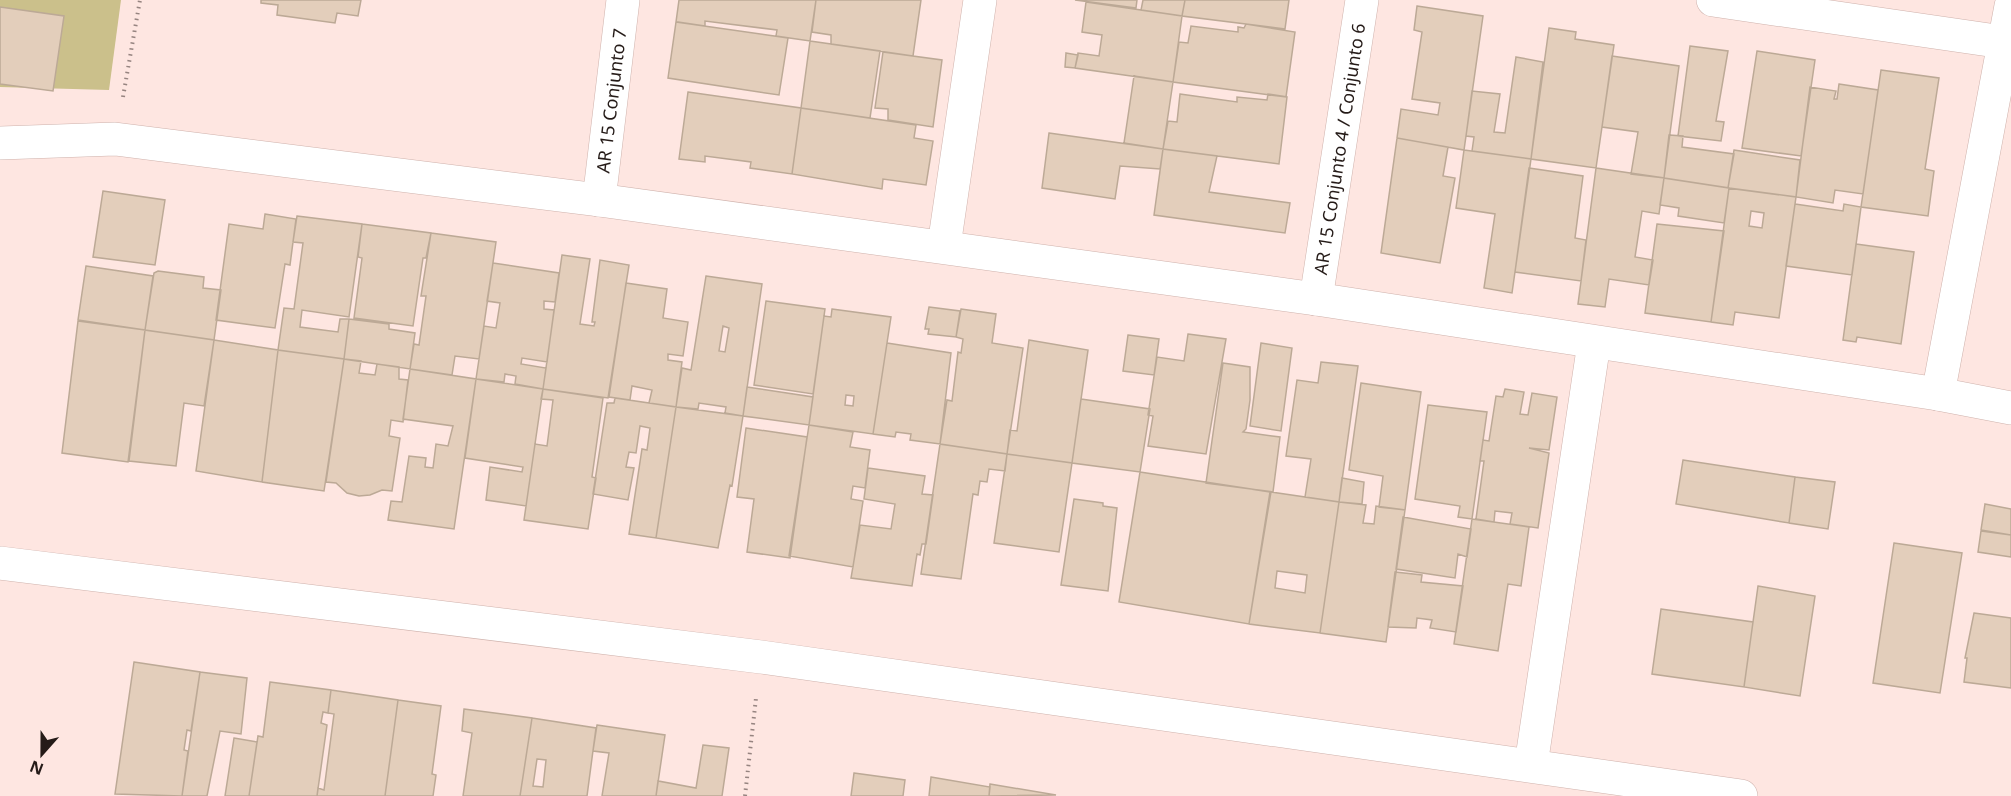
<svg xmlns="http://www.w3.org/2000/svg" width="2011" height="796" font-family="'Noto Sans',sans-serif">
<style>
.green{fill:#cbc08b}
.building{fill:#e3cebb;stroke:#bca996;stroke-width:1.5;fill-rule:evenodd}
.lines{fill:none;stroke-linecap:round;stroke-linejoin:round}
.street-casing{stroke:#cfb2ac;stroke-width:34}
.secondary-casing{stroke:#cfb2ac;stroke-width:34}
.path{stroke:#968480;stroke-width:4;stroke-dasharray:1.5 4.5;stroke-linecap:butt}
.street{stroke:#fff;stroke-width:33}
.secondary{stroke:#fff;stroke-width:33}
.labels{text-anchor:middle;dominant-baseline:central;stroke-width:5;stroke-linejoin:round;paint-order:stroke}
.street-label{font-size:18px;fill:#251b18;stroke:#fee6e1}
</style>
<rect width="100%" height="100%" fill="#fee6e1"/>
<path class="green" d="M0,0H121L109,90L0,87Z"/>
<path class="building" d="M261,0H361L358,16L337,13L335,23L277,15L278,5L261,3Z
M679,0H816L810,41L776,36L777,30L705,21V26L678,22H676Z
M816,0H921L913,56L831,44V35L812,32Z
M1075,0H1137L1136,8Z
M1143,0H1185L1182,16L1141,10Z
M1185,0H1289L1285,29L1182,16Z
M1086,2L1182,16L1173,82L1075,68L1078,53L1099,56L1102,35L1082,32Z
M1417,6L1483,16L1464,150L1397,138L1401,109L1438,115L1440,103L1412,99L1422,32L1414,30Z
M0,7L64,16L53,91L0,84Z
M676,22L788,38L779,95L668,78Z
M1246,24L1295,32L1286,97L1173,82L1179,42L1188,43L1191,26L1238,32V27L1244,28Z
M1549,28L1576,32L1575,39L1614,45L1596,168L1531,159Z
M810,41L880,51L870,118L801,108Z
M1690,46L1728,51L1716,121L1724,122L1721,141L1678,136Z
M1757,51L1815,60L1801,156L1742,148Z
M883,52L942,60L933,127L888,120V109L875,108Z
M1066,53L1078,55L1075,68L1065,67Z
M1612,56L1679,66L1664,178L1631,174L1638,132L1602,127Z
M1516,57L1543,62L1531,159L1472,151L1474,137L1466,136L1472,91L1500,94L1494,132L1505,133Z
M1881,70L1939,78L1925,169L1934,171L1928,216L1861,207Z
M1134,76L1173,82L1163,149L1124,143Z
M1839,84L1878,90L1863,194L1835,190L1833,203L1796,197L1810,87L1836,91L1834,99H1837Z
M688,92L801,108L792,174L750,168L751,162L705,156V162L679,159Z
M1180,94L1237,102V97L1267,100L1268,94L1287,97L1279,164L1163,149L1168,121L1177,122Z
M801,108L916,125L914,138L933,141L926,185L883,179L882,189L792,174Z
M1049,133L1163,149L1160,169L1120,166L1115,199L1042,188Z
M1669,135L1683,136L1682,147L1734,154L1728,188L1664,178Z
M1397,138L1448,147L1443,176L1455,178L1440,263L1381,253Z
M1163,149L1217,156L1209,192L1290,203L1285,233L1154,215Z
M1464,150L1531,159L1512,293L1484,288L1495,214L1456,208Z
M1734,150L1800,160L1796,197L1728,188Z
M1529,168L1583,176L1575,238L1586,240L1581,281L1515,272Z
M1596,168L1664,178L1659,214L1642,211L1635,257L1653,260L1649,285L1609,279L1605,307L1578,304Z
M1664,178L1729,188L1724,223L1678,216L1679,208L1660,205Z
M1729,188L1796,197L1779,318L1735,312L1733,325L1711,322ZM1751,211L1764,213L1762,228L1749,226Z
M103,191L165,200L155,265L93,257Z
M1795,204L1843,211L1844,204L1861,207L1852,275L1786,266Z
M265,214L296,219L290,265L285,264L275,328L216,320L229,224L263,229Z
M297,216L362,224L349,317L302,310L300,327L338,332L340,319H349L344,359L278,350L284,308L294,309L303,243L293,242Z
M362,224L431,233L426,258H423L413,326L354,318L362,258L358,257Z
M1657,224L1724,231L1711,322L1645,313Z
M431,233L496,242L479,359L455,356L452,375L410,369L414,344L419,345L426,296H421Z
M1856,244L1914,252L1901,344L1857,337L1856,342L1843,340Z
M562,255L590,259L580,324L594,326L595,322H592L600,260L629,265L608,398L543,389Z
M493,263L559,273L555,302L544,301V309L554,310L547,362L522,358L521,364L546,368L543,389L515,384L516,376L505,374L504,382L476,379L484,326L496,328L500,303L487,301Z
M86,266L153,276L145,330L78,320Z
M158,271L204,277L203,288L221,290L214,340L145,330L154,273Z
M706,276L762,284L743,416L725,413L726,407L699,403L698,409L676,407L682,368L691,370ZM723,326L729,328L725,352L719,351Z
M626,283L667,289L663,318L688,322L683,356L668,354V360L682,362L676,407L649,403L652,390L632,386L630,400L609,397Z
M766,301L825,309L813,394L754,385Z
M929,307L960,311L956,337L928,334L929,329H925Z
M832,309L891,317L873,434L809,425L824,316L831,317ZM846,395L854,396L853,406L845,405Z
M961,309L996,314L992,343L1023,348L1007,454L940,444L947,400L952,401L958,352L961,353L963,339L956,337Z
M349,319L389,324V329L415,333L410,369L344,359Z
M78,321L145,330L128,462L62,453Z
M145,330L214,340L204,406L184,403L176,466L129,461Z
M1188,334L1226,339L1206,454L1148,446L1153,416L1148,415L1157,357L1184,361Z
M1128,335L1159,339L1154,375L1123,371Z
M214,340L278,350L262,482L196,471Z
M1029,340L1088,350L1072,463L1007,454L1010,430L1017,431Z
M887,343L951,353L940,444L910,440L911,434L896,432L895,437L873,434Z
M1261,343L1292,348L1281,431L1250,426Z
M278,350L344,359L324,491L262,482Z
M344,359L361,361L359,373L375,375L377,364L399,367V379L408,380L403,422L391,420L389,436L400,438L392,491L382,490L370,495L359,496L347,493L336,483L326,482Z
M1321,362L1358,366L1339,502L1305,497L1311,459L1286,456L1297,380L1318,383Z
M1223,363L1250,367V400L1246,429L1243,432L1280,437L1273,492L1206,483Z
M410,369L476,379L454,529L388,520L391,501L402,502L409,456L426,458L425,467L433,468L436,444L448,446L453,426L403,419Z
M476,379L543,389L526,506L486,500L490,467L522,472L523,467L465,458Z
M1361,383L1421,392L1405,510L1379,507L1383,476L1349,470Z
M747,387L813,397L809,425L743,416Z
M543,389L603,398L592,477L596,478L588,529L524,520L535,444L547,446L553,400L541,399Z
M1505,389L1524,392L1520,414L1528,415L1532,393L1557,397L1549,450L1529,448L1549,453L1538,528L1510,524L1512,513L1495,511L1494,522L1476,519L1484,461H1480L1483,440L1489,441L1496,396L1503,397Z
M615,398L676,407L656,538L629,534L642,449L647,450L650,428L640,426L636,453L629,452L626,467L634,468L628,500L593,494L607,403H614Z
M1081,399L1150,409L1140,472L1072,463Z
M1428,405L1487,412L1472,519L1458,517L1460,506L1415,499Z
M676,407L743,416L732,486L730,485L718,548L656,538Z
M809,425L853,432L850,447L870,450L865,488L853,486L851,499L863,501L853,567L789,556Z
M746,428L807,437L790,558L747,552L754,499L737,497Z
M940,444L1007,454L1005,471L989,469L987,482L980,481L978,495L973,494L961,579L921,574Z
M1007,454L1072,463L1059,552L994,543Z
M1683,460L1795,477L1789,523L1676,504Z
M868,468L925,476L922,494L933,495L926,544H922L920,555L917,554L912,586L851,578L860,525L891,529L895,504L864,499Z
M1140,472L1270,492L1249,624L1119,602Z
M1795,477L1835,482L1828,529L1789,523Z
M1342,478L1364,482L1362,504L1339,502Z
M1271,492L1339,502L1320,633L1249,624ZM1277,571L1307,575L1305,593L1275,588Z
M1074,499L1103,503V506L1117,508L1108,591L1061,585Z
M1339,502L1366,505L1363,523L1374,524L1376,506L1405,510L1386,642L1320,633Z
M1985,504L2011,509V535L1981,530Z
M1403,517L1471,529L1467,557L1458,554L1455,578L1396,569Z
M1472,519L1529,527L1521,586L1508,584L1498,651L1454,644Z
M1981,531L2011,535V557L1978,552Z
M1894,543L1962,553L1940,693L1873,683Z
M1395,572L1422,575L1421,582L1463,586L1456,632L1430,628L1432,620L1417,618L1416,628L1388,627Z
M1758,586L1815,596L1800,696L1744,687Z
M1661,609L1753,622L1744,687L1652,674Z
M1974,613L2011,618V688L1964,682L1967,658H1965Z
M134,662L200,672L191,731L187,730L184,750L188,751L182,796L115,794Z
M200,672L247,678L241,734L220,731L207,796H182Z
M270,682L331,690L328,713L323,712L321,723L327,725L317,796H249L258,736L263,737Z
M331,690L398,700L385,796H317L318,788L324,790L334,714L328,713Z
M398,700L441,706L432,774L436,775L433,796H385Z
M464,709L532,718L520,796H463L472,733L462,731Z
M532,718L596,728L587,796H520ZM537,759L546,760L543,787L533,786Z
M597,725L665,735L656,796H602L609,753L593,751Z
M234,738L257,742L249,796H225Z
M703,745L729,748L722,796H656L658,781L696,788Z
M854,773L905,780L903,796H851Z
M931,777L990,787L989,796H929Z
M990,784L1056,795L989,796Z"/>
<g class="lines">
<g class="street-casing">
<g id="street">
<path d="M1713,0L2003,42"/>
<path d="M0,143L115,139L599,200L1316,299L1938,394L2011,408"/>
<path id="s1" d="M599,200L623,0"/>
<path d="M944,246L980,0"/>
<path id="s2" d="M1316,299L1362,0"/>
<path d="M1938,394L2011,6"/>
<path d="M1531,765L1594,343"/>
</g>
</g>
<g class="secondary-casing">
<path id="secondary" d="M0,563L761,657L1741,796"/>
</g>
<path class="path" d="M123,97L140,0
M745,796L756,698"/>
<use href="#street" class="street"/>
<use href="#secondary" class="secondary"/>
</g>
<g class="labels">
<g class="street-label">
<text stroke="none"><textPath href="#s1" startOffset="100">AR 15 Conjunto 7</textPath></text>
<text stroke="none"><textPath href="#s2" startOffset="152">AR 15 Conjunto 4 / Conjunto 6</textPath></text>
</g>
</g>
<g transform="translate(42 754) rotate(201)" stroke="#fee6e1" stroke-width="4.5" paint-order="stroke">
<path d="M0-4.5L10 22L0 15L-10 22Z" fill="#251b18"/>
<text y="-9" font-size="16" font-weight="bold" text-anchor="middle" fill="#251b18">N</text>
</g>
</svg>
